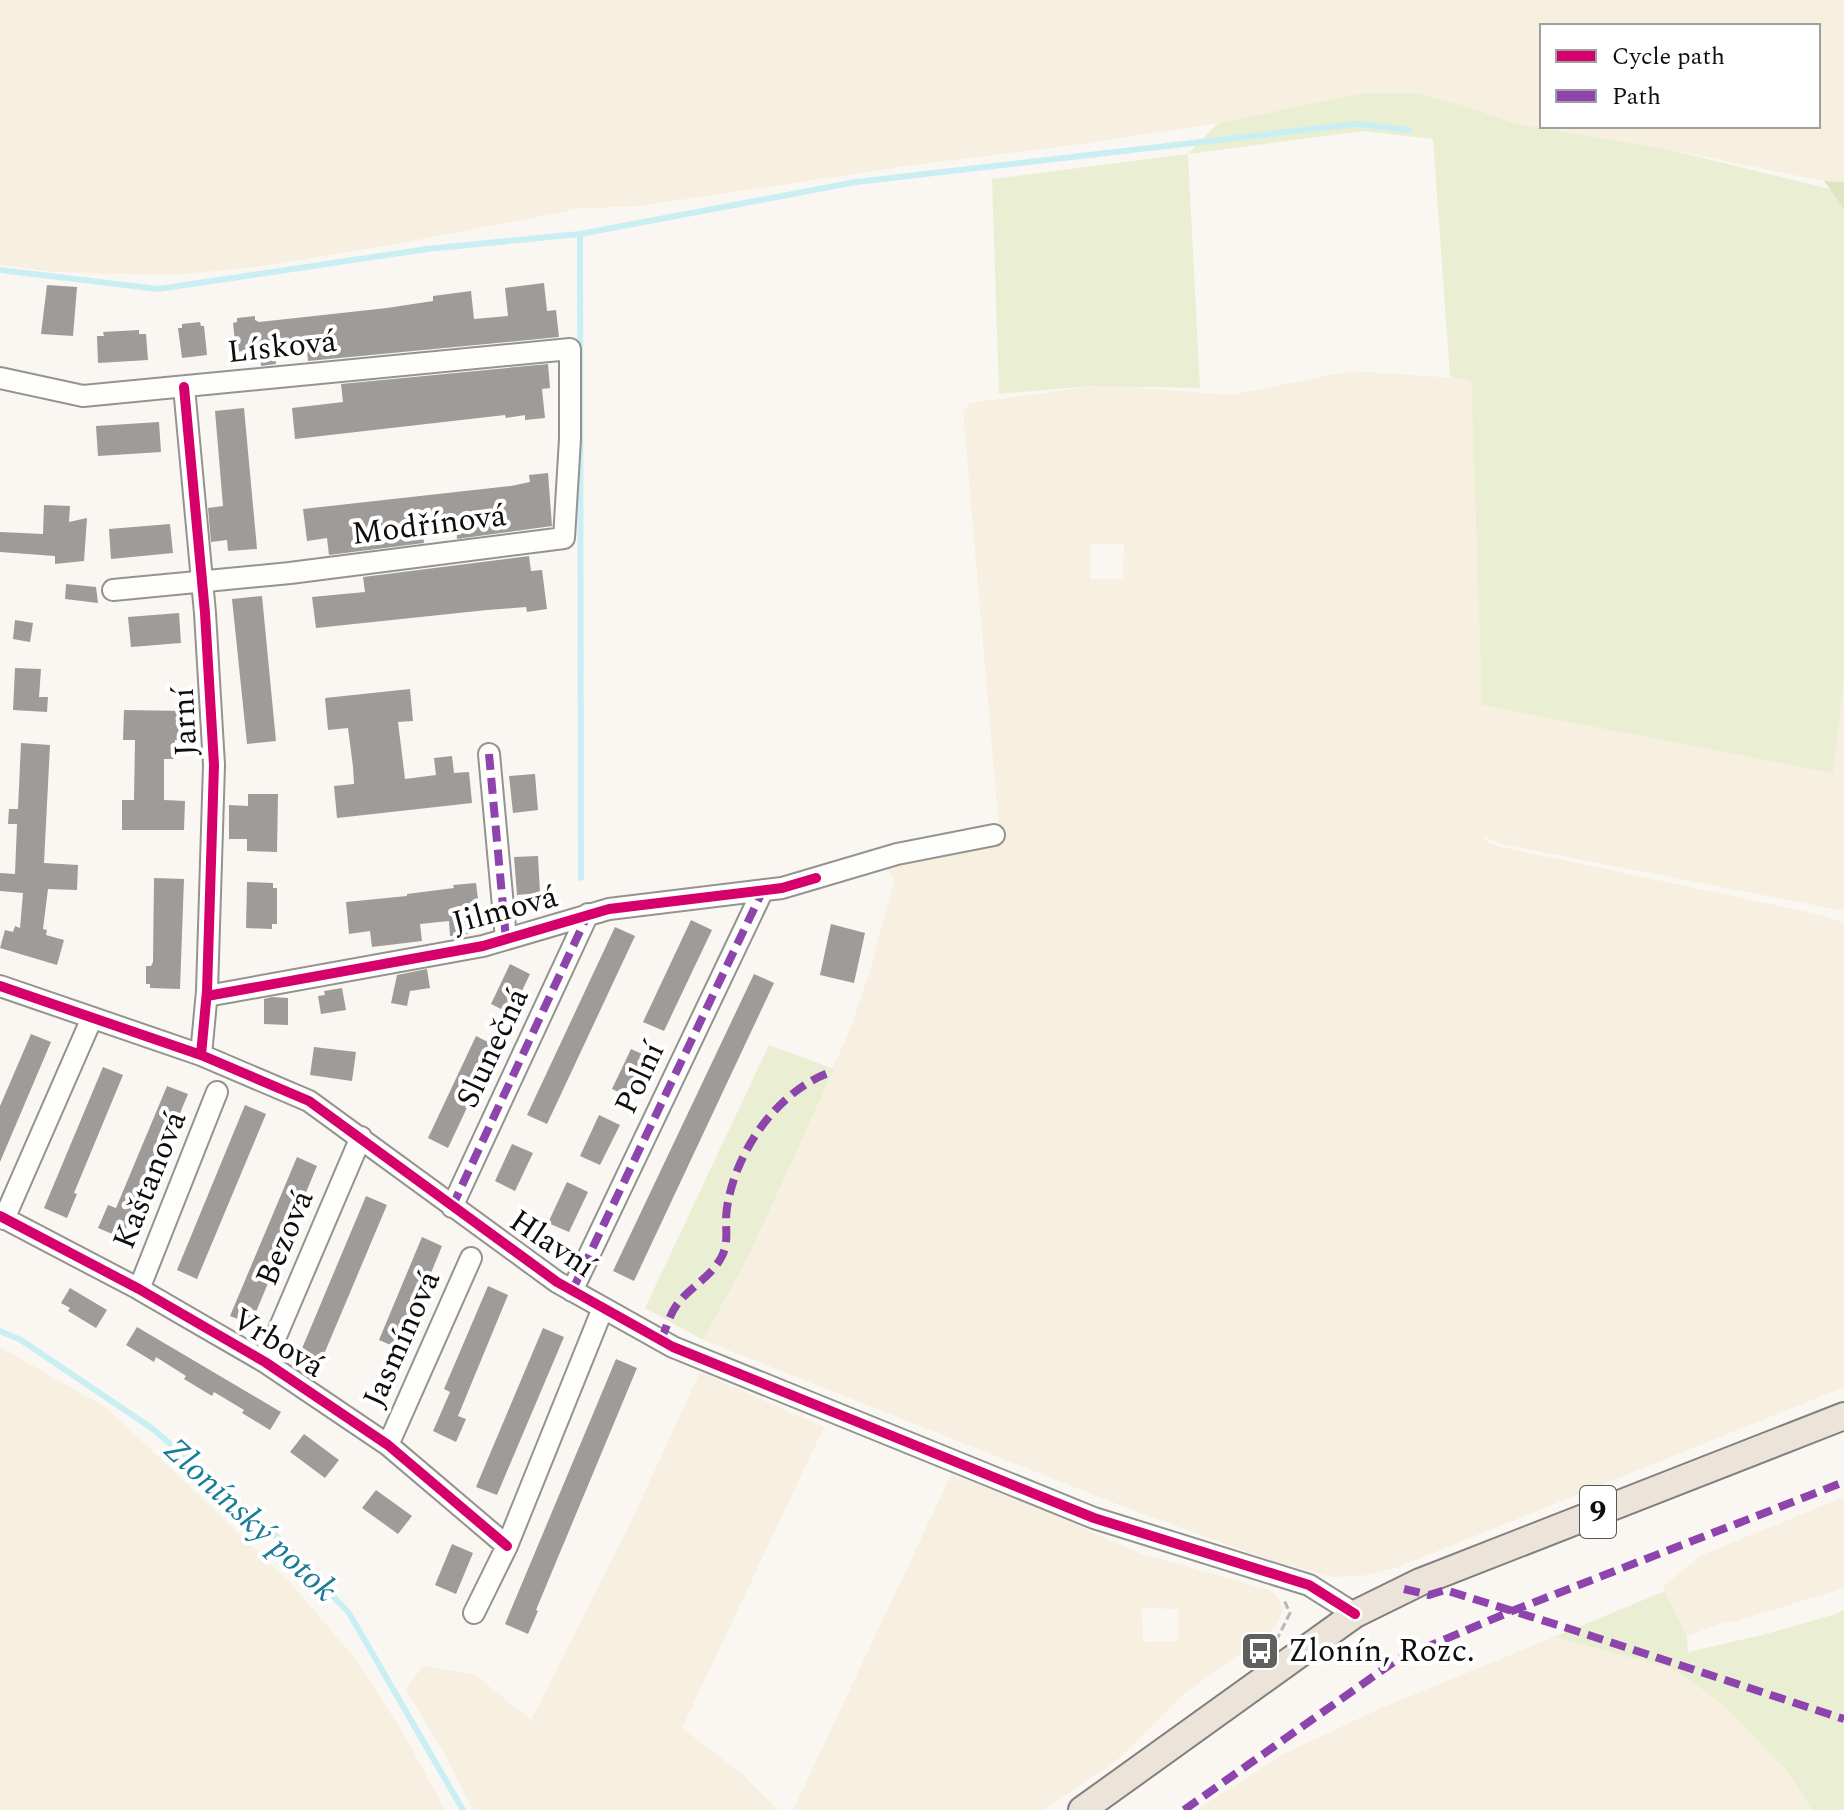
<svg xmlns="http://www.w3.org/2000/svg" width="1844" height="1810" font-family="Spectral,serif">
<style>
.farmland{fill:#f7efdf;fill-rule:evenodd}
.green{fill:#eaefd3}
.forest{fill:#dde6c1}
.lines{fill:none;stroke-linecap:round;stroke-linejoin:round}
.stream{stroke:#caeff3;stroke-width:6}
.building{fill:#9e9b98}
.minor-casing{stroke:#949391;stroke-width:24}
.major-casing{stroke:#82807e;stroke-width:30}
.path{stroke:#b8b7b6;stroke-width:3;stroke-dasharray:8 4;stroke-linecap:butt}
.minor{stroke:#fefefd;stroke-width:20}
.major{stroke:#ece3d9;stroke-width:26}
.quiet{stroke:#8e44ad;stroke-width:8;stroke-dasharray:16 8;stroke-linecap:butt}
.cycleway-casing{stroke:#fff;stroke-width:15}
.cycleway{stroke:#d6006c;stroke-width:10}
.labels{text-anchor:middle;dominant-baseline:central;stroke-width:8;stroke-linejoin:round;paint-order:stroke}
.shield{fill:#fff;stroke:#565656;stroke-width:2}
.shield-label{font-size:30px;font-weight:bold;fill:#0e0e0e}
.street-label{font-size:32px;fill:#0e0e0e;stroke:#fff}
.poi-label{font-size:32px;fill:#0e0e0e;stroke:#fff;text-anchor:start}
.water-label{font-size:34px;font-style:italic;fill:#1a7c95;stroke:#fff}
</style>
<rect width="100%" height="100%" fill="#faf7f2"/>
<path class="farmland" d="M0,0H1844V182L1824,181L1666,149L1517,124L1458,104L1416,93H1364L1218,123L1074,145L921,164L639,206L569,209V211L390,245L255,267L173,275L56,272L0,265ZM1542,26H1818V126H1542Z
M1350,371L1471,379L1482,704L1833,772L1844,678V911L1501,844L1483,836L1489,843L1497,846L1817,914L1844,923V1387L1398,1567L1361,1576L1332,1577L1267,1559L1127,1508L703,1340L749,1255L850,1030L870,971L894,881L884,863L999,828L963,411L970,403L1102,385L1232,395ZM1090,544H1124L1123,579H1090Z
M0,1347L107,1408L287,1579L358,1662L406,1738L445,1810H0Z
M700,1372L824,1427L682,1728L742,1774L779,1810H473L445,1755L406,1689L423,1666L474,1674L531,1720L631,1522Z
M951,1475L1014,1498L1140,1553L1269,1590L1278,1598L1283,1608L1277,1625L1261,1639L1185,1693L1118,1759L1044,1810H793ZM1142,1608L1178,1609V1641L1143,1642Z
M1844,1497V1588L1734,1622H1725L1687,1636L1663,1586L1702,1555Z
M1554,1637L1673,1669L1721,1703L1786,1770L1812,1810H1196L1284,1754L1379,1709Z"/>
<path class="green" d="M1364,93H1416L1458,104L1517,124L1666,149L1830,189L1844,209V678L1833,773L1482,705L1471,380L1450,377L1433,139L1363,131L1188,154L1200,388L1092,386L999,394L992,179L1188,154L1218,123Z
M769,1045L834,1069L749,1255L703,1340L645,1308Z
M1665,1591L1687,1636L1688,1652L1762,1635L1836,1614L1844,1609V1810H1812L1786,1770L1721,1703L1673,1669L1554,1637Z"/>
<path class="forest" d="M1824,181L1844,182V209Z"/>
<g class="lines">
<path class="stream" d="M580,234L581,878
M0,270L158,289L427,249L580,234L856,182L1355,124L1409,130
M0,1331L21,1340L153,1429L275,1535L349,1613L463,1810"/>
</g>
<path class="building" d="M544,283L547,311L556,310L559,337L308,361L307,349L275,352L276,364L261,366L260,349L236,352L233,323L237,322V318L255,316V320L259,322L387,308L433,301V296L471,291L474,319L508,316L505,288Z
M47,285L77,287L73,336L41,334Z
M200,322L201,326H204L207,355L182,358L178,328H182V324Z
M139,330V334H146L148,360L98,363L97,336H104L103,332Z
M548,364L550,388L542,389L545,418L525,420V415L506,418L505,415L295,439L292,408L343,402L341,384Z
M244,408L257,549L228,551L227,540L211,542L208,508L223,506L215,411Z
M159,422L161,452L98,456L96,426Z
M548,473L552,526L457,539L456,524L422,528L424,543L329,555L327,538L307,541L303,509L511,486L530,482L529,475Z
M44,505L70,506L69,522L87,518L84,561L55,564V556L0,552V532L43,534Z
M170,524L173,553L111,559L109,529Z
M529,556L531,571L542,570L547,609L527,612L526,607L487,610L316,628L312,597L365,592L363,577Z
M66,584L96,587L98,603L65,599Z
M262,596L276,741L247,744L232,599Z
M179,613L181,643L131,647L128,617Z
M15,620L33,623L30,642L13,639Z
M15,668L41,669L39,697H48L47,712L13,710Z
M410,689L413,721L398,722L405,779L436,775L434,758L452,756L454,773L469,772L472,803L337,818L334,786L354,784L353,767L348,728L328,730L325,698Z
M124,710L186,711V740H175L174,759H164V800L185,801L184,830H122V800H134L135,740H123Z
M21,743L50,745L44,863L78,865L77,890L48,889L43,929L47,930L46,935L64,940L57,965L0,948L5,930L13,932L15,926L20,928L23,893L0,891V873L15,874L17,824H8L9,809H18Z
M535,774L538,810L513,813L509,776Z
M248,794H278L277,852L247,851V839H229V805L248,806Z
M538,856L540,893L517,895L514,857Z
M154,878L184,879L180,989L150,988V984H146V966H151L153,962Z
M247,882L273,883V888H277V924H272V929L246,928Z
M476,883L480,915L466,917L469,934L450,936L449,921L420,924L422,941L372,947L370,931L349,934L346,902L407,896V894L454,888L453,885Z
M691,920L712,930L664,1031L643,1022Z
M831,924L865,933L854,983L820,975Z
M615,927L635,936L547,1124L527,1115Z
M510,964L530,974L511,1014L491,1004Z
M427,969L430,988L410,991L407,1006L391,1003L397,975Z
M754,974L774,983L634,1281L613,1271Z
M342,988L346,1010L321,1014L318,996L325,995L324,991Z
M272,997L288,998V1025L264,1024V999Z
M31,1034L51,1042L0,1162V1106Z
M476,1036L496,1046L448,1148L428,1138Z
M314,1047L356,1052L352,1081L310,1075Z
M631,1049L651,1058L632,1098L612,1089Z
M103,1067L123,1075L74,1193L77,1194L67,1218L44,1208Z
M167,1086L188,1094L145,1197L140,1195L122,1238L98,1228L108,1205L116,1208Z
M245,1105L266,1114L197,1279L177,1270Z
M599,1115L620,1125L600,1165L580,1156Z
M512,1144L533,1153L515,1191L495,1181Z
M297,1157L317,1166L251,1324L230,1316Z
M567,1182L588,1192L569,1232L548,1223Z
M366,1196L387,1205L319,1366L298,1358Z
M422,1237L442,1246L400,1349L379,1340Z
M488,1286L508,1295L458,1416L466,1419L456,1442L433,1431L450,1392L444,1389Z
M70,1288L107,1310L96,1328L68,1311L70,1308L61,1303Z
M137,1327L281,1412L270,1430L242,1413L244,1410L214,1392L212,1396L184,1379L186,1376L156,1357L154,1362L126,1345Z
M543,1328L564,1337L497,1495L476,1487Z
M616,1359L637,1368L536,1610L538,1611L528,1634L505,1624Z
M304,1434L339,1460L325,1478L290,1452Z
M376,1490L412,1516L398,1534L362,1508Z
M452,1544L473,1553L456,1594L435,1585Z"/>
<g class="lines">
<g class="minor-casing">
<path id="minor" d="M0,378L83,396L570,349V439L564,538L290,573L113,590
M184,387L205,613L214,765L207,991L201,1055
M489,754L506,939
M0,986L201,1055L309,1101L557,1282L673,1347L1094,1518L1309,1585L1355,1614
M207,996L483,946L609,909L782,888L897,854L994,835
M452,1207L588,914
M0,1216L139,1289L265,1362L388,1445L507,1546
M4,1219L92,1018
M139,1289L217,1092
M572,1291L763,890
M265,1362L361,1137
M388,1445L471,1258
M474,1613L507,1546L603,1308"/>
</g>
<g class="major-casing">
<path id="major" d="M1082,1810L1355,1614L1420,1582L1844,1416"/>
</g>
<path class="path" d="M1276,1641L1290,1613L1283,1598"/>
<use href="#minor" class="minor"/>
<use href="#major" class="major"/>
<path class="quiet" d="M489,754L506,939
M452,1207L588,914
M572,1291L763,890
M661,1340C666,1329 669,1316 676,1306C689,1287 711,1278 722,1256C730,1240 724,1225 727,1208C735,1152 777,1091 831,1072
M1404,1589L1429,1595L1445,1590L1561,1626L1844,1719
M1184,1810L1398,1659L1512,1611L1844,1482"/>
<g class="cycleway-casing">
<path id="cycleway" d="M184,387L205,613L214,765L207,991L201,1055
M0,986L201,1055L309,1101L557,1282L673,1347L1094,1518L1309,1585L1355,1614
M207,996L483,946L609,909L782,888L816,878
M0,1216L139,1289L265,1362L388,1445L507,1546"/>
</g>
<use href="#cycleway" class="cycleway"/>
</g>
<defs>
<g id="bus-square" transform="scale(2)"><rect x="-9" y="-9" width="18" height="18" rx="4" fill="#61605e" stroke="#fff"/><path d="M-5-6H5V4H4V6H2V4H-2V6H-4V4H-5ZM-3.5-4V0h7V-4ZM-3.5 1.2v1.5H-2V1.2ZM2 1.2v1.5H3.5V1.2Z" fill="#fff"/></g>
</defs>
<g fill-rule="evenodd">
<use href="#bus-square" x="1260" y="1651"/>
</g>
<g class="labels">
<rect class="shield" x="1580" y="1486" width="36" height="52" rx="6"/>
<g class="shield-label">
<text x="1598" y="1512">9</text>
</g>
<g class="street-label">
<text transform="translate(282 347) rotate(-6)">Lísková</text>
<text transform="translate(429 525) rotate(-7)">Modřínová</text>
<text transform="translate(185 722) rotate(-93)">Jarní</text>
<text transform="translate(505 910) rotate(-15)">Jilmová</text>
<text transform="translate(493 1048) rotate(-65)">Slunečná</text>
<text transform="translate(640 1078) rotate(-65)">Polní</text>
<text transform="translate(150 1180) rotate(-68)">Kaštanová</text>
<text transform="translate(285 1238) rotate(-67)">Bezová</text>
<text transform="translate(552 1244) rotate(34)">Hlavní</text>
<text transform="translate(402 1339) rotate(-66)">Jasmínová</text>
<text transform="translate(278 1343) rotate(32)">Vrbová</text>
</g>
<g class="poi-label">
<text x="1288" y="1651">Zlonín, Rozc.</text>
</g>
<g class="water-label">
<text transform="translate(250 1520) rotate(43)">Zlonínský potok</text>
</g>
</g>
<rect x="1540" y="24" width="280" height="104" fill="#ffffff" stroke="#9f9f9f" stroke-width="2"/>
<rect x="1556" y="50" width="40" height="12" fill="#d6006c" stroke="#9f9f9f" stroke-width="2"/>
<text x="1612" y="64" font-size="24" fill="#0e0e0e">Cycle path</text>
<rect x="1556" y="90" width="40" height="12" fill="#8e44ad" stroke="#9f9f9f" stroke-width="2"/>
<text x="1612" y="104" font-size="24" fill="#0e0e0e">Path</text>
</svg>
